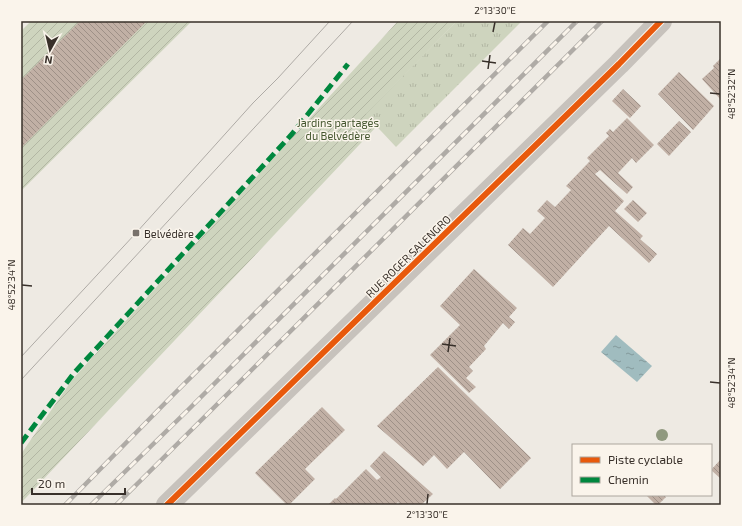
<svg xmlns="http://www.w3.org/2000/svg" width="742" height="526" font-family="'Exo 2',sans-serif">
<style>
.grass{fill:url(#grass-tufts)}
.garden{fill:url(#garden-furrows)}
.water{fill:url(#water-ripples)}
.building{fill:url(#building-back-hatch)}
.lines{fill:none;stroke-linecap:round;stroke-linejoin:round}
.street{stroke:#c7c2bc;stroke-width:22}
.tram{stroke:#afaba6;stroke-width:1}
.rail-casing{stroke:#afaba6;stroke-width:4.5}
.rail{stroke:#faf4eb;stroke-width:3;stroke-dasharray:9;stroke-linecap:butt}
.quiet{stroke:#00873e;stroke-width:5;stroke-dasharray:10 5;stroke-linecap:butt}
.cycleway-casing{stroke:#faf4eb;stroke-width:8}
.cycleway{stroke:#e8590c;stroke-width:6}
.tree{fill:#90997f}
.ticks{fill:none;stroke:#38302a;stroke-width:1.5}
.poi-dot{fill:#78716b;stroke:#faf4eb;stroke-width:1.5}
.labels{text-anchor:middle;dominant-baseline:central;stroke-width:3;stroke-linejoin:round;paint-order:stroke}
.park-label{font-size:11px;fill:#44562e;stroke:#faf4eb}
.poi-label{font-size:11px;fill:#38302a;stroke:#faf4eb;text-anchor:start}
.street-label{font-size:11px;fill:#38302a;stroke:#faf4eb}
.neatline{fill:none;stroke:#38302a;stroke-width:1.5}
.ticks-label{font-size:10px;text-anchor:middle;fill:#38302a}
</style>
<defs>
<pattern id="grass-tufts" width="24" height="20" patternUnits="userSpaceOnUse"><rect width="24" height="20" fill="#ced4be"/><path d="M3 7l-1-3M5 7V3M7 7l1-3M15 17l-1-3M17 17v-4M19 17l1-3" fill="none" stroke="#b2b6a3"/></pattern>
<pattern id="garden-furrows" width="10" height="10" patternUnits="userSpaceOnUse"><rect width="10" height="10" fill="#ced4be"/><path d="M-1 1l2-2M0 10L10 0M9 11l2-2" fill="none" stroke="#b2b6a3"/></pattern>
<pattern id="water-ripples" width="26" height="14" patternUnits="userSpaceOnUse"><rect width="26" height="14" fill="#a0bcbf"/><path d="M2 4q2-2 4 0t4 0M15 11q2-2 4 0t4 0" fill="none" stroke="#83999b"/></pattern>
<pattern id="building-back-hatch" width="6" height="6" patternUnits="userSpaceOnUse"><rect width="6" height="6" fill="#c1b0a5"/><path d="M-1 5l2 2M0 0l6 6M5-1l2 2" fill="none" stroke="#9e9087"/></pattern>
</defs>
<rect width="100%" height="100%" fill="#eeeae3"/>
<path class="grass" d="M457,21H522L396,147L365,114Z"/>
<path class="garden" d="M31,21H192L21,191V31Z
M398,21H457L366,114L377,126L21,503V454L72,380Z"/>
<path class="water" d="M616,335L652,366L637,382L601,352Z"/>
<path class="building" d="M80,21H147L21,148V80Z
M721,58V100L702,79L714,68L713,66Z
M679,72L714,106L693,130L658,94Z
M623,89L641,106L630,118L612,101Z
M627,118L654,145L636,163L632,158L618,173L633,187L627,194L600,170L595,174L624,201L615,211L643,236L640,239L657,254L649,263L609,226L553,287L508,245L523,228L530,234L545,218L537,211L547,200L555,207L571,190L566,186L590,161L587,158L609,136L606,133L610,129L613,132Z
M679,121L691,132L669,156L657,144Z
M633,200L647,213L638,222L624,209Z
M474,269L517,308L509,317L515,322L509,329L503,323L484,346L486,349L469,367L473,371L466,378L476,387L469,393L430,355L460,325L440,306Z
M438,367L531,458L500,489L464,452L447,469L434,455L423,466L377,426Z
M322,407L345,430L305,469L315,479L289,505H287L255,473Z
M384,451L433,494L421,505H400L398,502L395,505H328L335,498L336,499L366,469L377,480L381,477L370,466Z
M721,459V479L711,470Z
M646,495H664L666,497L658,505H656Z"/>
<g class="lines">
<path class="street" d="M167,505L619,64L661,21"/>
<path class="tram" d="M21,357L136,233L253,103L278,78L330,21
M21,380L353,21"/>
<g class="rail-casing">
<path id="rail" d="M65,505L174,394L548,21
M91,505L190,408L577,21
M116,505L602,21"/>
</g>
<use href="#rail" class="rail"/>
<path class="quiet" d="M21,443L74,373L292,134L348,64"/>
<g class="cycleway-casing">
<path id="cycleway" d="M167,505L619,64L661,21"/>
</g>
<use href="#cycleway" class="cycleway"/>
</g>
<circle class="tree" cx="662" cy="435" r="6"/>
<path class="ticks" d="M493,32L495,22M482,61L496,63M488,69L490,55M710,93L720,94M22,285L32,286M442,344L456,346M448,352L450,338M710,382L720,383M427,504L428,494"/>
<rect class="poi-dot" x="132" y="229" width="8" height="8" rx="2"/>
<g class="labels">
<g class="park-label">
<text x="338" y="122">Jardins partagés<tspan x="338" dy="13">du Belvédère</tspan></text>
</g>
<g class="poi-label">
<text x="144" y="233">Belvédère</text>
</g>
<g class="street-label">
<text transform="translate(408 256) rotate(-44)">RUE ROGER SALENGRO</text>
</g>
</g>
<rect width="742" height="526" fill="none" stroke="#faf4eb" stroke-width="44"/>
<rect x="572" y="444" width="140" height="52" fill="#faf4eb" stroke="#aca69e"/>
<rect x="580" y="457" width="20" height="6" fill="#e8590c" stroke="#aca69e"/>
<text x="608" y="464" font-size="12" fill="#38302a">Piste cyclable</text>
<rect x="580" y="477" width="20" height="6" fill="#00873e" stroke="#aca69e"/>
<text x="608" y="484" font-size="12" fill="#38302a">Chemin</text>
<g transform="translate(50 50) rotate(188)" stroke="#faf4eb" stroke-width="3" paint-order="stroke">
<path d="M0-3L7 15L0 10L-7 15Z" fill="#38302a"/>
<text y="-6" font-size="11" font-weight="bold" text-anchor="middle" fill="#38302a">N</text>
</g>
<path d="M32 488v6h93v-6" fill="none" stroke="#38302a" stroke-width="2"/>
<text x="38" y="488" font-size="12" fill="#38302a" stroke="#faf4eb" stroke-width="3" paint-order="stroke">20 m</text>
<rect x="22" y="22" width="698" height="482" class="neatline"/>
<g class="ticks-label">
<text x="495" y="14">2°13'30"E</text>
<text transform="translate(731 94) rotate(-90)" y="4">48°52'32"N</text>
<text transform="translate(11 285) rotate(-90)" y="4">48°52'34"N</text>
<text transform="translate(731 383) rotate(-90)" y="4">48°52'34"N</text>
<text x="427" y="518">2°13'30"E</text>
</g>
</svg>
